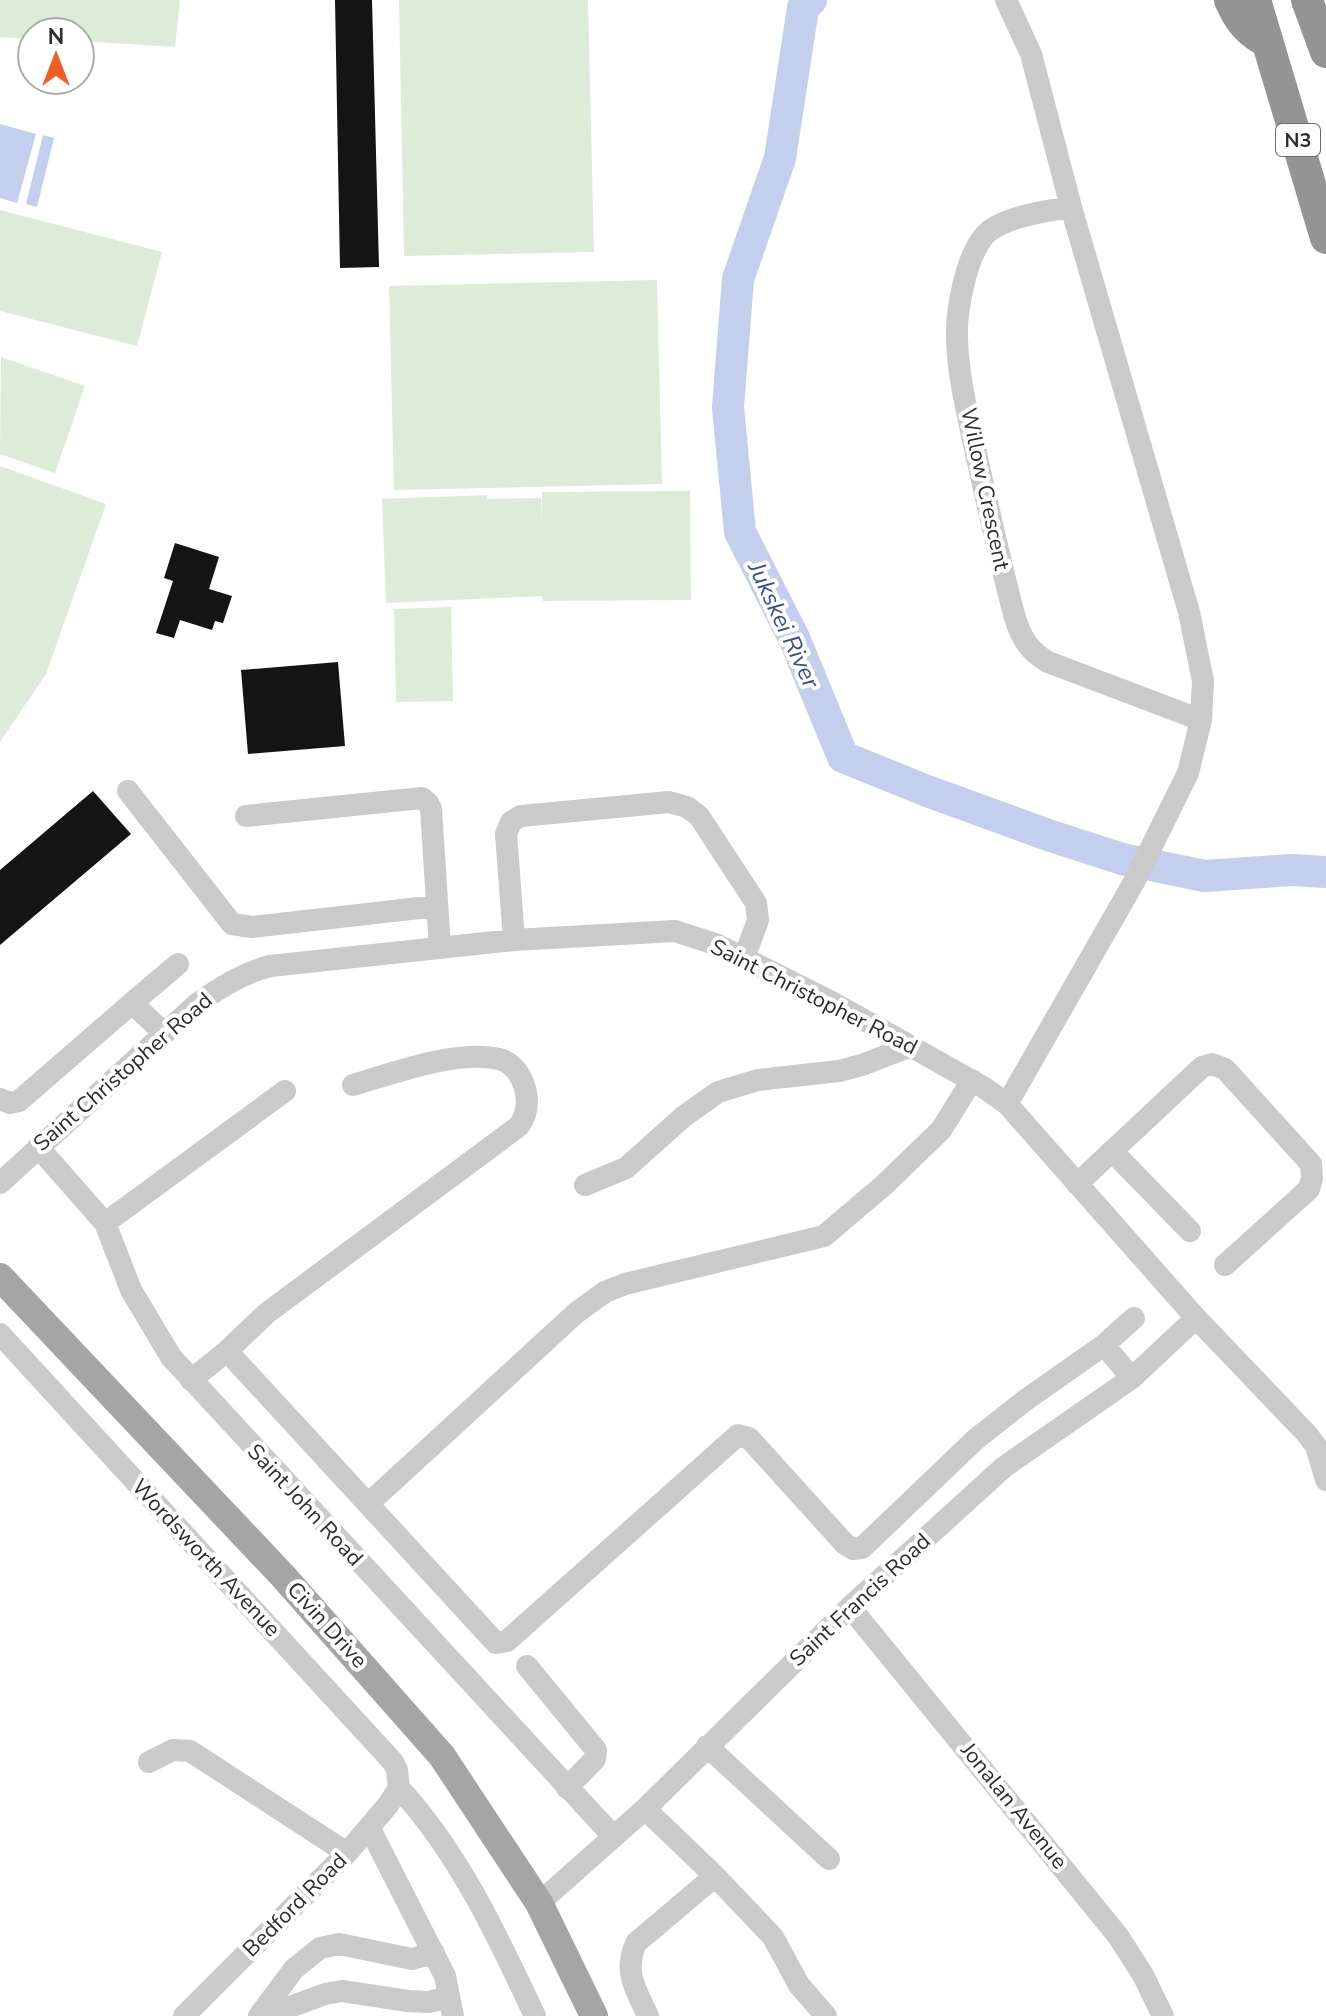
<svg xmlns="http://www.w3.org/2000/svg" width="1326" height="2016" font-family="'Nunito Sans',sans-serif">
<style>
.green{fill:#dcecd9}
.water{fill:#c4ceed}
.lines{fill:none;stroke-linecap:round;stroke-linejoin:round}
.river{stroke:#c4ceed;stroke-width:32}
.building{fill:#141414}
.minor{stroke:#cacaca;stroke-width:22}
.major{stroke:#a5a5a5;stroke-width:28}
.highway{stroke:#949494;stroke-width:32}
.labels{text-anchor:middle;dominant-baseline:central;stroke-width:8;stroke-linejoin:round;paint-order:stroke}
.shield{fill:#fff;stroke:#6c6c6c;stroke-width:2}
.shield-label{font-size:20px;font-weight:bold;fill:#2d2d2d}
.street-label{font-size:22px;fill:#2d2d2d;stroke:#fff}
.water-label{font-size:24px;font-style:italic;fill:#364d93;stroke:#fff}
</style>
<rect width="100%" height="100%" fill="#fff"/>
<path class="green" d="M0,0H180L175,47L80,41V32H32V39L0,37Z
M399,0H588L594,252L404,256Z
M0,210L162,252L137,346L0,311Z
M657,280L662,484L394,490L389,286Z
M1,357L85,386L55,473L0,454Z
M0,466L106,504L46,674L0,742Z
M690,491L691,600L543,601L542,596L386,603L382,499L487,495L488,502V499L541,498L542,521V492Z
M451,607L453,701L396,702L394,609Z"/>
<path class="water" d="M0,124L36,134L17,203L0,198Z
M43,135L54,138L37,207L26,204Z"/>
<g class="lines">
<path class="river" d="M811,0L803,8L780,158L738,279L728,407L740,532L794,638L843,757L927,791L1048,835L1122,859L1204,876L1292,870L1326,872"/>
</g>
<path class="building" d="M335,0H372L379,267L340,268Z
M175,543L219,557L209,589L232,596L223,623L215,621L212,630L180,620L174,638L156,633L173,581L164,578Z
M338,662L345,746L248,754L241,670Z
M93,791L131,834L0,945V870Z"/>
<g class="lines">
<path class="minor" d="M1006,0L1031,54L1071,207L1189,612L1203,681L1201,720L1188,773L1134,882L1007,1104
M1071,207C1047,211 1002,217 985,235C966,256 956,310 957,339C958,379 969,419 977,458C989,512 1001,565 1015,618C1022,639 1028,650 1048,662L1201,720
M128,791L232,924L252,927L437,906
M246,816L422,798L428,803L431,809L440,948
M514,940L506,834L511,822L521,816L669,802L687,807L699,816L756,903L758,920L744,958
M132,1003L178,964
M353,1085C394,1073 458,1049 499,1059C512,1062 520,1074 524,1085C529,1100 528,1113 519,1126L267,1313L227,1351L496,1643L507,1641L738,1435L749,1438L845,1544L853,1549L862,1548L976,1439L1027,1399L1104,1345L1134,1318
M0,1099L10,1103L19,1101L132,1003L164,1033
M38,1147L105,1223L131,1290L171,1357L613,1836
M1112,1151L1190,1231
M0,1183L198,1003C221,987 243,973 270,966L514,940L675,931L718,945L832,1002L983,1087L1007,1104L1196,1318L1306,1433L1316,1446L1326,1480
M1077,1184L1202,1067L1212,1064L1225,1069L1311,1164L1312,1178L1309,1189L1225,1265
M585,1185L626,1168L683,1117L718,1092L758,1080L839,1071L862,1065L911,1046
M105,1223L285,1091
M0,1334L393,1762L397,1770L399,1788
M1104,1345L1132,1378
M191,1380L227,1351
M368,1504L576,1313L605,1292L625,1284L824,1236L884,1185L941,1130L972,1080
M850,1607L1118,1936L1143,1975L1163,2016
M527,1666L596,1750L595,1759L567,1788
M707,1746L829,1859
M149,1762L173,1750L190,1751L347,1853
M399,1788C459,1853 498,1937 535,2016
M645,1809L715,1876L773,1937L799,1985L826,2016
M369,1827L445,1976L453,2016
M539,1903L645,1809L850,1607L1004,1467L1132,1378L1196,1318
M184,2016L347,1853L388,1805L399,1788
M259,2016L294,1969L320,1948L339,1944L412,1959L434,1953
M265,2016L325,1994L342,1991L408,2001L429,2002L449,1997
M648,2016C636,1989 623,1973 636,1943L715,1876"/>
<path class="major" d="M0,1277L282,1575L442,1756L539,1903L594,2016"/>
<path class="highway" d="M1230,0C1238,18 1245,29 1262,39
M1255,0L1326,238
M1307,0L1326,52"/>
</g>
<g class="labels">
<rect class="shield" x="1276" y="124" width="44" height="32" rx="6"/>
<g class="shield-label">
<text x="1298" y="140">N3</text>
</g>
<g class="street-label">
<text transform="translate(985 489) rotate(78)">Willow Crescent</text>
<text transform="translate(814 997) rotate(27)">Saint Christopher Road</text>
<text transform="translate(123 1072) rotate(-41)">Saint Christopher Road</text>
<text transform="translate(305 1505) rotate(47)">Saint John Road</text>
<text transform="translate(206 1558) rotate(47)">Wordsworth Avenue</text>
<text transform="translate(860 1600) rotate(-43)">Saint Francis Road</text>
<text transform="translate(327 1625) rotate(48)">Civin Drive</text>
<text transform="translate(1014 1806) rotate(51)">Jonalan Avenue</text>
<text transform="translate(295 1905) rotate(-45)">Bedford Road</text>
</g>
<g class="water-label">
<text transform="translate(784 625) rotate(65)">Jukskei River</text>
</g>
</g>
<g transform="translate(56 56)"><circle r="38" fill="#ffffff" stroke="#ababab" stroke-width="2"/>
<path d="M0-6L14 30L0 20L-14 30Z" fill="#f05e23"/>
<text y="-12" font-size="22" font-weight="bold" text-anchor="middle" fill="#2d2d2d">N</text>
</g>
</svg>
